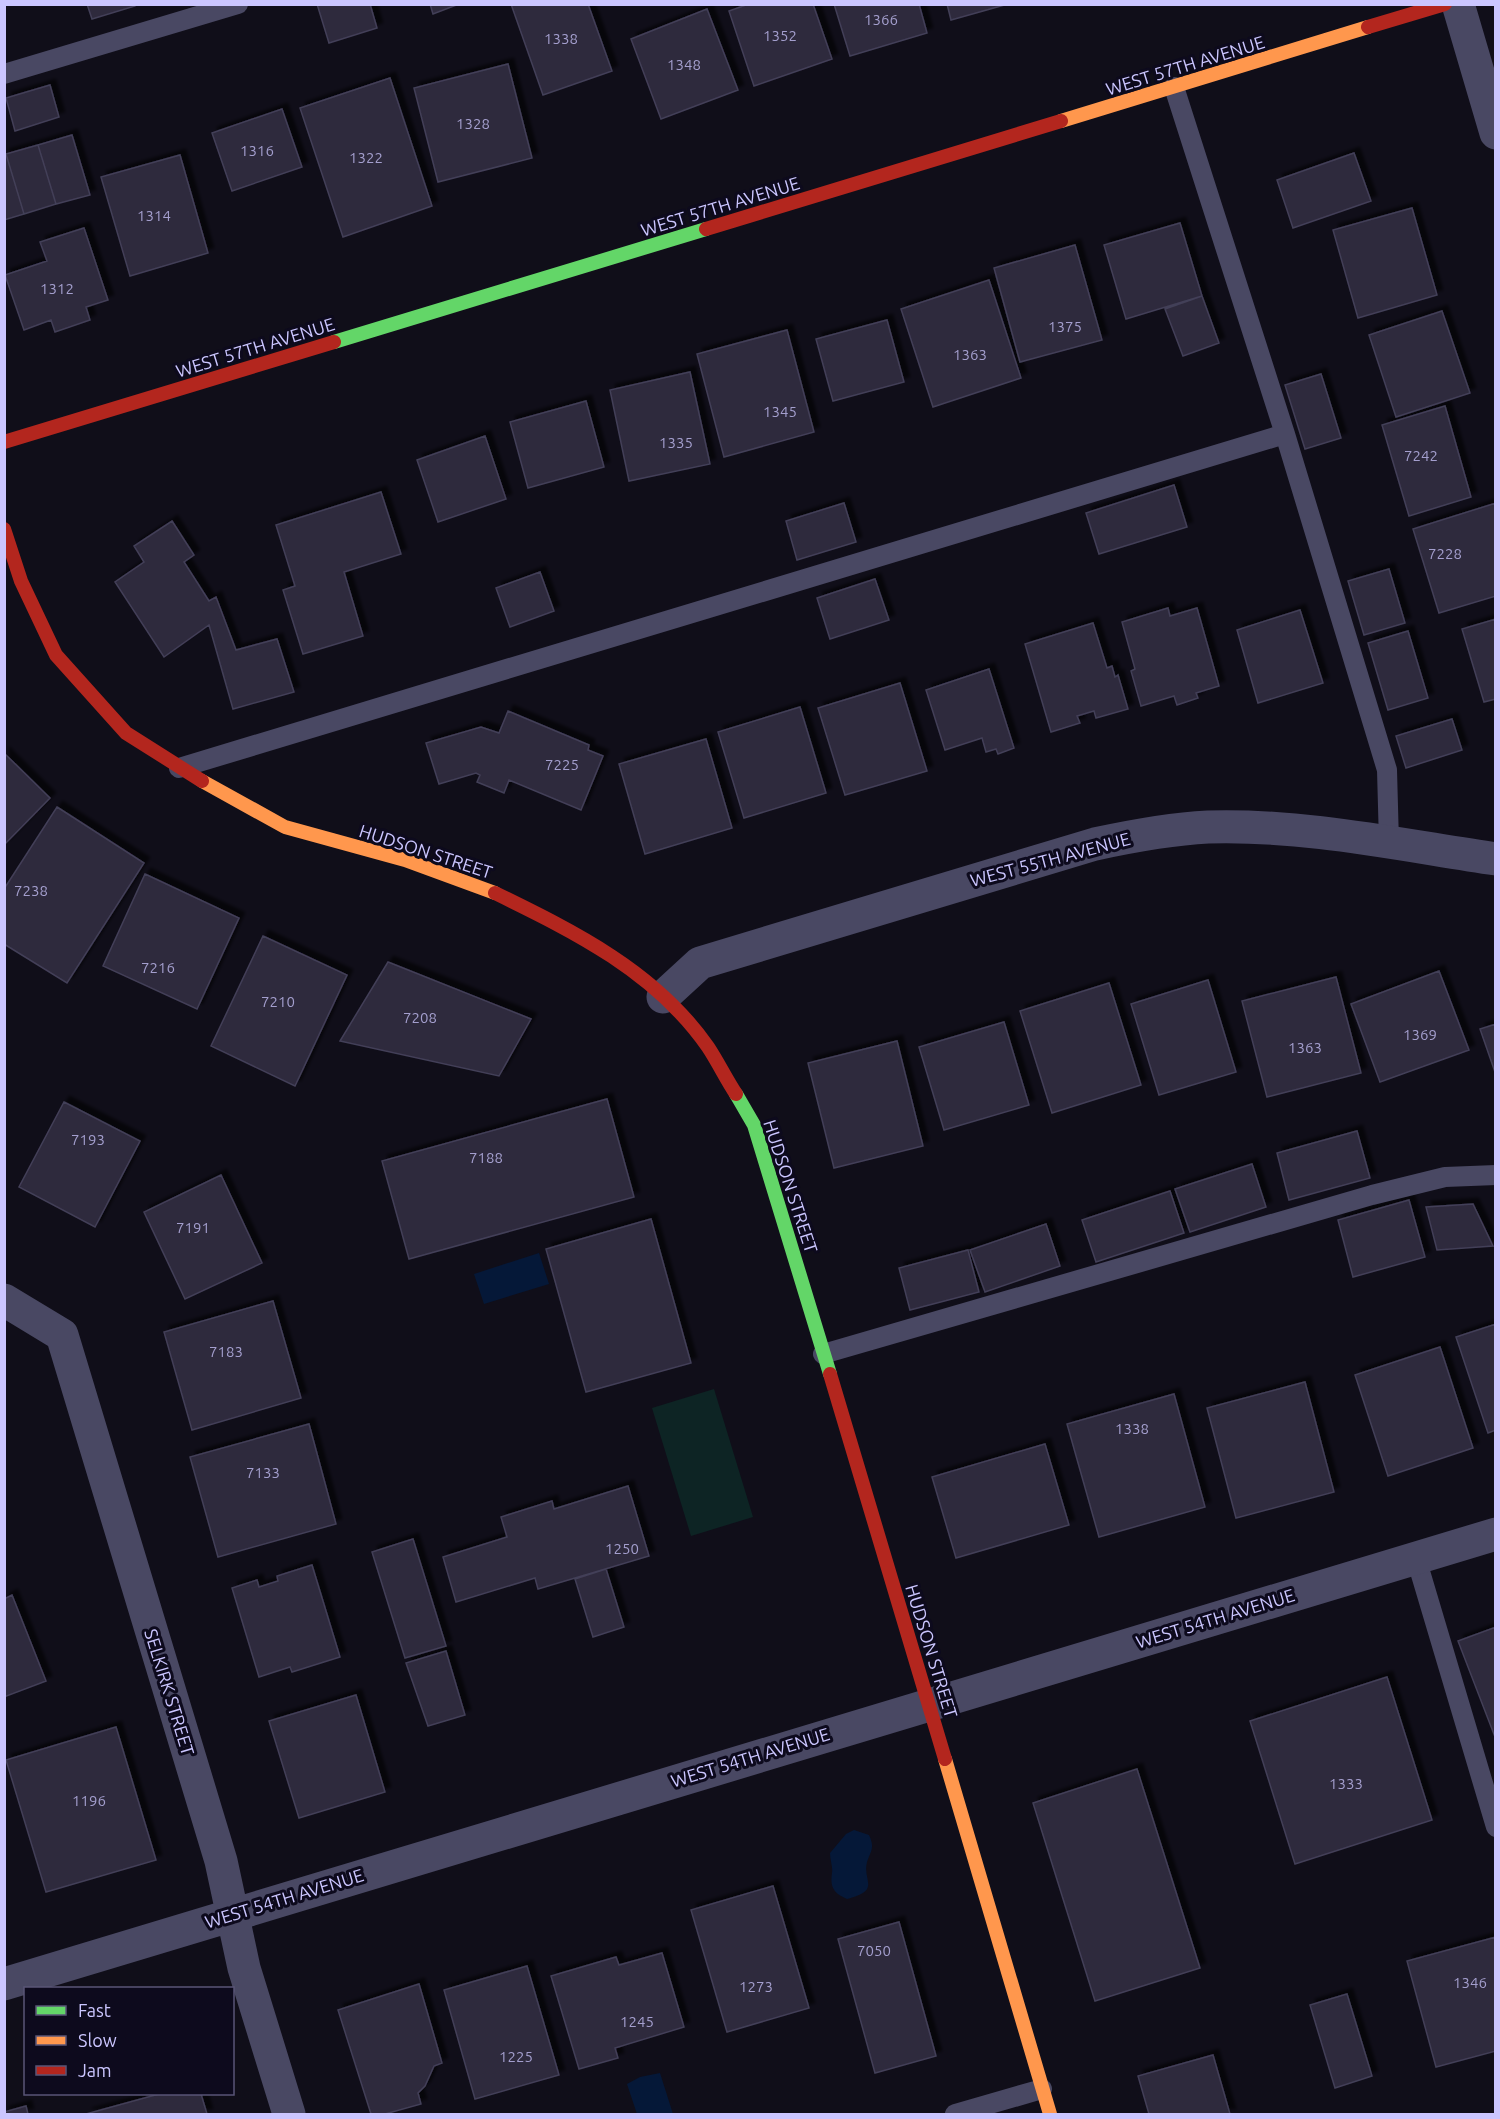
<svg xmlns="http://www.w3.org/2000/svg" width="1500" height="2119" font-family="Ubuntu,sans-serif">
<style>
.green{fill:#0d2424}
.water{fill:#051838}
.building{fill:#2e2a3d;stroke:#433f58;stroke-width:1.5;filter:url(#shadow)}
.lines{fill:none;stroke-linecap:round;stroke-linejoin:round}
.lane{stroke:#494863;stroke-width:20}
.street{stroke:#494863;stroke-width:33}
.fast{stroke:#63d668;stroke-width:14}
.slow{stroke:#ff974d;stroke-width:14}
.jam{stroke:#b3261e;stroke-width:14}
.labels{text-anchor:middle;dominant-baseline:central;stroke-width:6;stroke-linejoin:round;paint-order:stroke}
.number-label{font-size:15px;fill:#a49fce}
.street-label{font-size:18px;fill:#cbc6ff;stroke:#0d0a1d}
</style>
<defs>
<filter id="shadow"><feDropShadow dx="5.5" dy="-5.5" stdDeviation="1.5" flood-color="#0009"/></filter>
</defs>
<rect width="100%" height="100%" fill="#100e19"/>
<path class="green" d="M714,1389L753,1517L691,1536L652,1408Z"/>
<path class="water" d="M539,1253L549,1284L484,1304L474,1274Z
M854,1830L869,1835C875,1848 871,1850 867,1862C862,1881 882,1890 847,1899C833,1893 830,1887 832,1873C833,1867 830,1860 830,1853L846,1834Z
M660,2073L673,2114H637L627,2084L640,2077Z"/>
<path class="building" d="M87,4H135V6L92,19Z
M317,4H370L377,28L329,43Z
M430,4H459L433,14Z
M511,4H588L612,71L543,95Z
M749,4H813L832,59L754,86L729,11Z
M834,4H919L927,33L850,56Z
M947,4H1008L951,20Z
M707,9L738,90L661,119L631,39Z
M508,64L532,158L438,182L414,88Z
M390,78L432,206L343,237L300,108Z
M50,85L59,117L15,131L6,98Z
M282,109L302,167L232,191L212,133Z
M72,135L90,195L56,204L38,145Z
M38,145L56,204L24,214L6,154Z
M1354,153L1371,201L1293,228L1277,180Z
M6,154L24,214L4,220V155Z
M180,155L208,253L130,276L101,177Z
M1412,208L1437,295L1358,318L1333,230Z
M1180,223L1202,296L1126,319L1104,245Z
M84,228L108,300L86,307L90,320L55,332L51,320L24,330L5,275L47,261L40,242Z
M1075,245L1102,340L1020,362L994,268Z
M989,280L1021,378L933,407L901,309Z
M1202,296L1219,343L1183,356L1165,309Z
M1442,311L1470,393L1396,417L1369,335Z
M887,320L904,382L833,401L816,339Z
M787,330L814,432L724,457L697,354Z
M690,372L710,464L629,481L610,390Z
M1321,374L1341,438L1305,449L1285,385Z
M586,401L604,467L528,488L510,422Z
M1445,406L1471,497L1409,516L1382,425Z
M485,436L506,499L438,522L417,460Z
M1174,485L1187,527L1099,554L1086,513Z
M381,492L401,554L344,572L363,636L303,654L283,590L295,586L276,525Z
M844,503L856,542L797,560L786,521Z
M1496,503V596L1439,613L1413,529Z
M172,521L194,555L184,562L209,601L216,597L236,650L277,639L294,692L233,709L209,625L164,657L115,582L144,562L134,546Z
M1389,569L1405,623L1364,635L1348,581Z
M540,572L554,611L510,627L496,588Z
M875,579L889,620L830,639L817,598Z
M1168,608L1170,616L1197,608L1219,686L1196,693L1198,698L1177,705L1174,696L1141,706L1131,671L1135,669L1122,622Z
M1300,610L1323,683L1258,703L1237,630Z
M1496,619V699L1484,702L1462,629Z
M1093,623L1107,668L1112,666L1115,677L1118,675L1128,709L1096,718L1094,711L1077,716L1080,723L1051,732L1025,644Z
M1408,631L1428,698L1388,710L1368,643Z
M989,669L1014,748L998,754L996,749L986,752L982,738L945,750L926,690Z
M900,683L927,771L845,795L818,708Z
M800,707L826,793L744,818L718,732Z
M508,711L589,745L588,750L603,756L581,810L509,780L504,793L477,782L480,775L476,773L439,784L426,743L481,727L499,733Z
M1452,719L1462,750L1406,768L1396,736Z
M706,739L732,828L645,854L619,764Z
M4,753L50,798L4,845Z
M57,807L144,863L67,983L4,944V889Z
M145,874L239,918L197,1009L103,966Z
M263,936L347,975L295,1086L211,1046Z
M388,962L531,1019L499,1076L340,1041Z
M1439,971L1469,1050L1380,1082L1351,1004Z
M1336,977L1361,1073L1267,1097L1242,1001Z
M1208,980L1236,1072L1159,1095L1131,1004Z
M1109,983L1141,1085L1052,1113L1020,1011Z
M1004,1022L1029,1105L944,1130L919,1047Z
M1496,1024V1075L1480,1029Z
M897,1041L923,1146L834,1168L808,1063Z
M607,1099L634,1197L409,1259L382,1161Z
M64,1102L140,1141L95,1227L19,1187Z
M1357,1131L1370,1178L1289,1200L1277,1153Z
M1252,1164L1266,1207L1190,1232L1175,1189Z
M221,1175L262,1263L185,1299L144,1212Z
M1170,1191L1184,1233L1096,1262L1082,1220Z
M1409,1200L1425,1257L1353,1277L1338,1220Z
M1473,1204L1493,1246L1437,1250L1426,1207Z
M651,1219L691,1363L586,1392L546,1249Z
M1046,1224L1060,1266L985,1292L970,1250Z
M968,1250L979,1292L910,1310L899,1268Z
M273,1301L301,1398L192,1430L164,1332Z
M1496,1324V1430L1488,1433L1456,1337Z
M1440,1347L1473,1448L1388,1476L1355,1375Z
M1305,1382L1334,1492L1236,1518L1207,1408Z
M1174,1394L1205,1507L1099,1537L1067,1424Z
M309,1424L336,1524L218,1557L190,1457Z
M1045,1444L1069,1525L956,1558L932,1477Z
M628,1486L649,1556L538,1589L535,1578L456,1602L443,1557L507,1537L501,1517L552,1501L554,1509Z
M413,1539L446,1646L405,1658L372,1552Z
M312,1565L340,1657L292,1672L290,1667L259,1677L232,1588L257,1580L259,1587L278,1581L277,1576Z
M606,1569L624,1627L593,1637L575,1579Z
M12,1595L46,1681L4,1697V1599Z
M1496,1627V1736L1495,1737L1458,1641Z
M446,1651L465,1715L428,1726L406,1663Z
M1387,1677L1432,1820L1295,1864L1250,1721Z
M356,1695L385,1792L299,1818L269,1721Z
M116,1727L156,1860L46,1892L6,1760Z
M1137,1769L1200,1968L1095,2001L1033,1803Z
M773,1886L809,2008L727,2032L691,1910Z
M899,1922L936,2056L875,2073L838,1939Z
M1496,1937V2051L1436,2067L1407,1961Z
M662,1953L684,2027L615,2048L618,2058L579,2069L551,1976L616,1957L619,1965Z
M527,1966L559,2075L475,2099L444,1990Z
M419,1984L442,2063L434,2066L425,2086L418,2093L421,2104L385,2114H371L338,2010Z
M1347,1994L1372,2076L1335,2088L1310,2005Z
M1213,2055L1230,2114H1149L1138,2076Z
M159,2094H201L207,2114H86Z
M26,2106L28,2114H4V2112Z"/>
<g class="lines">
<path class="lane" d="M4,74L238,4
M1174,87L1285,434L1387,770L1389,843
M179,768L1285,434
M823,1354L1372,1195L1445,1177L1496,1175
M1416,1558L1496,1827
M955,2114L1042,2089"/>
<path class="street" d="M1458,4L1496,133
M663,997L700,963L1095,844C1132,836 1170,829 1208,827C1304,824 1401,845 1496,859
M4,1300L62,1335L221,1861L244,1968L289,2114
M4,1984L1496,1534"/>
<path class="fast" d="M334,342L706,229
M736,1094L754,1125L830,1374"/>
<path class="slow" d="M1061,121L1368,27
M202,781L285,827L405,860L495,893
M945,1759L1050,2114"/>
<path class="jam" d="M1368,27L1445,4
M706,229L1061,121
M4,442L334,342
M4,529L21,581L56,655L126,733L202,781
M495,893C575,932 656,972 708,1047C718,1062 726,1079 736,1094
M830,1374L945,1759"/>
</g>
<g class="labels">
<g class="number-label">
<text x="881" y="19">1366</text>
<text x="780" y="35">1352</text>
<text x="561" y="38">1338</text>
<text x="684" y="64">1348</text>
<text x="473" y="123">1328</text>
<text x="257" y="150">1316</text>
<text x="366" y="157">1322</text>
<text x="154" y="215">1314</text>
<text x="57" y="288">1312</text>
<text x="1065" y="326">1375</text>
<text x="970" y="354">1363</text>
<text x="780" y="411">1345</text>
<text x="676" y="442">1335</text>
<text x="1421" y="455">7242</text>
<text x="1445" y="553">7228</text>
<text x="562" y="764">7225</text>
<text x="31" y="890">7238</text>
<text x="158" y="967">7216</text>
<text x="278" y="1001">7210</text>
<text x="420" y="1017">7208</text>
<text x="1420" y="1034">1369</text>
<text x="1305" y="1047">1363</text>
<text x="88" y="1139">7193</text>
<text x="486" y="1157">7188</text>
<text x="193" y="1227">7191</text>
<text x="226" y="1351">7183</text>
<text x="1132" y="1428">1338</text>
<text x="263" y="1472">7133</text>
<text x="622" y="1548">1250</text>
<text x="1346" y="1783">1333</text>
<text x="89" y="1800">1196</text>
<text x="874" y="1950">7050</text>
<text x="1470" y="1982">1346</text>
<text x="756" y="1986">1273</text>
<text x="637" y="2021">1245</text>
<text x="516" y="2056">1225</text>
</g>
<g class="street-label">
<text transform="translate(1185 65) rotate(-17)">WEST 57TH AVENUE</text>
<text transform="translate(720 206) rotate(-17)">WEST 57TH AVENUE</text>
<text transform="translate(255 347) rotate(-17)">WEST 57TH AVENUE</text>
<text transform="translate(426 851) rotate(18)">HUDSON STREET</text>
<text transform="translate(1050 859) rotate(-15)">WEST 55TH AVENUE</text>
<text transform="translate(791 1186) rotate(72)">HUDSON STREET</text>
<text transform="translate(1215 1618) rotate(-17)">WEST 54TH AVENUE</text>
<text transform="translate(932 1651) rotate(73)">HUDSON STREET</text>
<text transform="translate(170 1692) rotate(73)">SELKIRK STREET</text>
<text transform="translate(750 1757) rotate(-17)">WEST 54TH AVENUE</text>
<text transform="translate(284 1898) rotate(-17)">WEST 54TH AVENUE</text>
</g>
</g>
<rect width="1500" height="2119" fill="none" stroke="#cbc6ff" stroke-width="12"/>
<rect x="24" y="1987" width="210" height="108" fill="#0d0a1d" stroke="#595577" stroke-width="1.5"/>
<rect x="36" y="2006" width="30" height="9" fill="#63d668" stroke="#595577" stroke-width="1.5"/>
<text x="78" y="2017" font-size="18" fill="#cbc6ff">Fast</text>
<rect x="36" y="2036" width="30" height="9" fill="#ff974d" stroke="#595577" stroke-width="1.5"/>
<text x="78" y="2047" font-size="18" fill="#cbc6ff">Slow</text>
<rect x="36" y="2066" width="30" height="9" fill="#b3261e" stroke="#595577" stroke-width="1.5"/>
<text x="78" y="2077" font-size="18" fill="#cbc6ff">Jam</text>
</svg>
